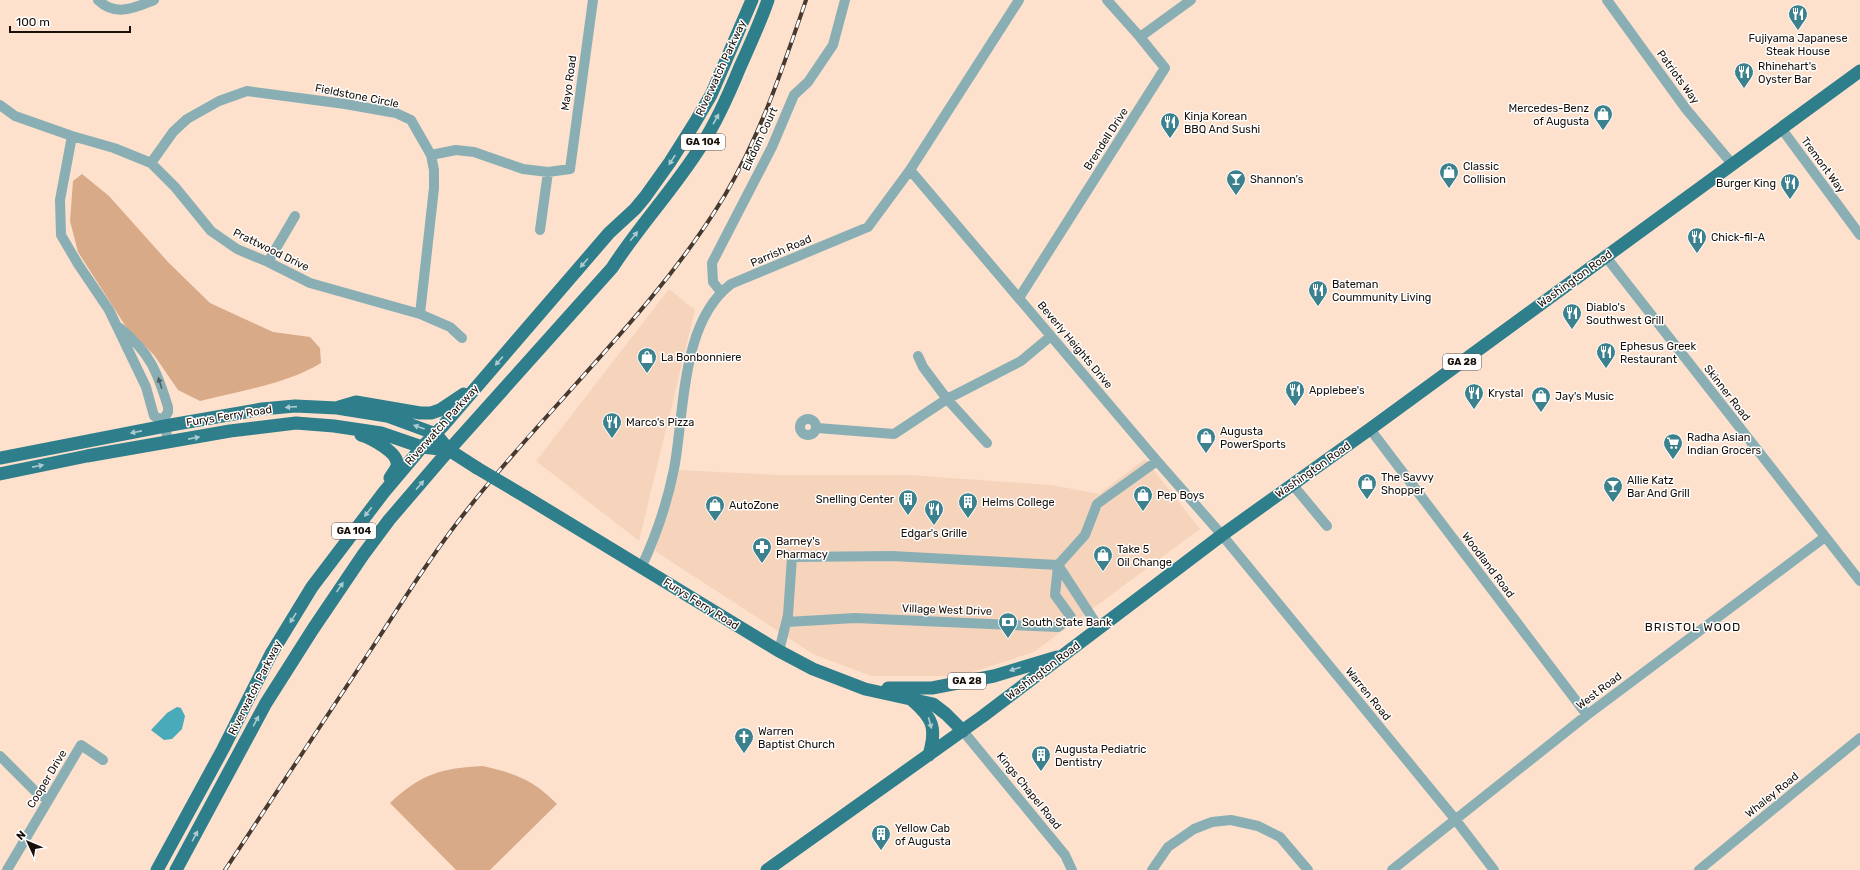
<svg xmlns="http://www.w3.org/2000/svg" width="1860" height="870" font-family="Rubik,sans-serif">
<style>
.built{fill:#f6d4bc}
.green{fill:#d9aa88}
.water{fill:#49aaba}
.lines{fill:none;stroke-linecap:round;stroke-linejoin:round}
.minor{stroke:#89afb5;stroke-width:10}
.major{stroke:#2e7e8b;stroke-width:13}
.rail-casing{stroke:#46392f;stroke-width:4}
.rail{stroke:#fff;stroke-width:2.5;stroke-dasharray:8;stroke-linecap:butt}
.major-bridge{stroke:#2e7e8b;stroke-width:13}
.oneway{fill:#abcbd1}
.oneway2{fill:#505f5e}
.labels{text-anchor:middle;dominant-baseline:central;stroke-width:3;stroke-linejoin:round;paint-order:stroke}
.shield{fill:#fff;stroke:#5d5752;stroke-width:1}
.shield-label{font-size:10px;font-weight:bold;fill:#180f08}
.poi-label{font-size:11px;fill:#180f08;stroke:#fff;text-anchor:start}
.street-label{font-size:11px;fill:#180f08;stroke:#fff}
.neighbourhood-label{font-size:12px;letter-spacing:1px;fill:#180f08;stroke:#fff}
</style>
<rect width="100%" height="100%" fill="#fde1cd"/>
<path class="built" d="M669,289L695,310L639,541L536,461Z
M1145,459L1200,529L1034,652L960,676H871L813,654L655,551L679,470L780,475H908L1052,485L1099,494Z"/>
<path class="green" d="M82,174L109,196L168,262L210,303L273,332L310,337L320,348L321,363C287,384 239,391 200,401L178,390L154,355L128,330L78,252L70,221L73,181Z
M483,766C514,773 534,780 557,804L490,870H456L390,803C421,774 441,768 483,766Z"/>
<path class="water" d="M177,707L181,708L185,716L182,729L172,739L164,740L151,730L167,713Z"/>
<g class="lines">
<path class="minor" d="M98,0C116,17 134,8 154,0
M1607,0L1686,109L1733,165
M1140,37L1191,0
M0,105L15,116L72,136
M1781,128L1860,235
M431,155L456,150L474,152L523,169L548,172L570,169L593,0
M151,163L173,132L187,119L219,101L247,91L345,104L396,113L411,120L431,155L434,170V188L420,314
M910,170L1157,461L1222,535L1455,819L1494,870
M540,230L548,172
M1606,257L1860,581
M268,262L295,216
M721,292L713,282L712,263L772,147L794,95L808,82L833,45L845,0
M1019,298L1165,68L1140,37L1107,0
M120,328C150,353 157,371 168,407V412L163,420L169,443
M918,356L923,367L947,399L987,443
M800 427a8 8 0 1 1 16 0a8 8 0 1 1-16 0Z
M163,420L154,416L146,387L109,310L78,264L61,235L60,200L72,136L114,148L151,163L175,187L211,231L237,249L268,262L310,283L420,314L450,327L462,338
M817,428L894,434L947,399L1021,361L1051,336
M1370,429L1587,715
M1292,484L1327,526
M1058,565L1099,628
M641,568C656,536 667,504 674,469C685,412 680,323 731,284L868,227L910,170L1019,0
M787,622L855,618L1058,627L1071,617L1055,595L1058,565L1085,535L1097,504L1157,461
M779,651L788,615L792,557L892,556L1058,565
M963,731L1065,855L1072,870
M0,756L35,791L48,800
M7,870L81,745L103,760
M1152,870L1168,847L1194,829L1212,822L1231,820L1258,826L1280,837L1308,870
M1392,870L1587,715L1825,537
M1699,870L1860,738"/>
<path class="major" d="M339,407L356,402L420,413H431L440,410L464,394
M361,435C371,438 400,453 397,466C396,470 392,474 390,478
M0,458L165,426L262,409L295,406L337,408L387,416L436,434L449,450L477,468
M0,474L87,456L230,431L296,423L334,426L381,433L422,447L449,450
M526,497L779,651L813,669L865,689L933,704L946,714L963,731
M888,688H932L994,676L1057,657
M912,700C933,718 937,728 929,755
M157,870L223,749L271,654L312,587L384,492L422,447L442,427L609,233L635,209L645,197L670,162L694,124L711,95L752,0
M176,870L266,703L313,629L363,555L389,520L449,450L612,268C639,226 674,189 701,146C717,121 729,94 740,67C750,45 760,23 768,0
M767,870L983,716L1222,535L1370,429L1860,71"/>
<g class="rail-casing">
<path id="rail" d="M225,870C275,795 324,720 374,645C404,599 433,553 467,510C550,404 655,311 725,195C761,134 783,67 806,0"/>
</g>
<use href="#rail" class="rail"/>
<path class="major-bridge" d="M477,468L526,497"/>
</g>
<defs><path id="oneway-solid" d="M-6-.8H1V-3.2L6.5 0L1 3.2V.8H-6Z"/></defs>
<g class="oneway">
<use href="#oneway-solid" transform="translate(716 119) rotate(-61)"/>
<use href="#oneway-solid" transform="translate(672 160) rotate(123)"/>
<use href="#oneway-solid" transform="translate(634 236) rotate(-51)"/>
<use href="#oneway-solid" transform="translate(584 263) rotate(131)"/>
<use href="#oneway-solid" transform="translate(499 361) rotate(131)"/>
<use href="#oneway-solid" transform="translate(291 407) rotate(176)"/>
<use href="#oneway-solid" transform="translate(419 427) rotate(-160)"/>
<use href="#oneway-solid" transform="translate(136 432) rotate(169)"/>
<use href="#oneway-solid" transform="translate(194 438) rotate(-11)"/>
<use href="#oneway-solid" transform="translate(38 466) rotate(-11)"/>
<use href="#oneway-solid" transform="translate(420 485) rotate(-49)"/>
<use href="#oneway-solid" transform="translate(368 512) rotate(128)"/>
<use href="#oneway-solid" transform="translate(340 587) rotate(-56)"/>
<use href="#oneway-solid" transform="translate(293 618) rotate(122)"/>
<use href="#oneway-solid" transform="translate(1015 669) rotate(163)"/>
<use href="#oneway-solid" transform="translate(256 721) rotate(-62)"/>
<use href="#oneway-solid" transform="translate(930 723) rotate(75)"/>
<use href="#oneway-solid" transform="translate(195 836) rotate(-62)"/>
</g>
<use class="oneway2" href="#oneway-solid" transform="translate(160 383) rotate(-108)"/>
<defs>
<g id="restaurant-pin" transform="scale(1)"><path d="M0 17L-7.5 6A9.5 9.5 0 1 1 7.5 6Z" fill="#3c828e" stroke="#fff"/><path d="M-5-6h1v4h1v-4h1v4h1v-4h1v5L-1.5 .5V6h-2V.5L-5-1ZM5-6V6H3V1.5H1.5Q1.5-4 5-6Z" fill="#fff"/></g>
<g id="shop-pin" transform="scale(1)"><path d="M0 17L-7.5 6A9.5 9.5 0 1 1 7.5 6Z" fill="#3c828e" stroke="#fff"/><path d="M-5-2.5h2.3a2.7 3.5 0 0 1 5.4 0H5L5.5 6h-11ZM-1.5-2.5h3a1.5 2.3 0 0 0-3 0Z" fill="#fff"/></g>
<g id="bar-pin" transform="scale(1)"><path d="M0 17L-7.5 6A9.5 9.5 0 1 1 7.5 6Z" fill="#3c828e" stroke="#fff"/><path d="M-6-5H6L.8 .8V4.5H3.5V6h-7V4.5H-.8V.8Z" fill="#fff"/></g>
<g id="supermarket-pin" transform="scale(1)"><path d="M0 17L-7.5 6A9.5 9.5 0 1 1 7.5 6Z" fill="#3c828e" stroke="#fff"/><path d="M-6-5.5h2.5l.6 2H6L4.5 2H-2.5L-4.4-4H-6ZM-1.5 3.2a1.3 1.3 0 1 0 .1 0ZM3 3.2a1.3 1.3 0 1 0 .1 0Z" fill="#fff"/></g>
<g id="building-pin" transform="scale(1)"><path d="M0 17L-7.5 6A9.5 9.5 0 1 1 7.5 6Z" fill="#3c828e" stroke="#fff"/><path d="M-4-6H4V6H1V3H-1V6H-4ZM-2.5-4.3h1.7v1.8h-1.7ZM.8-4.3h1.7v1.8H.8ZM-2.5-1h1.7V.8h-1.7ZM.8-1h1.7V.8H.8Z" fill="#fff"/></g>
<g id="pharmacy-pin" transform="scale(1)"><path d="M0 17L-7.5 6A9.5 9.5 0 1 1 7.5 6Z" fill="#3c828e" stroke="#fff"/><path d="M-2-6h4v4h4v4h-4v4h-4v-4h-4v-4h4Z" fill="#fff"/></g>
<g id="bank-pin" transform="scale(1)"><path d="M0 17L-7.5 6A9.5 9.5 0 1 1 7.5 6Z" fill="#3c828e" stroke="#fff"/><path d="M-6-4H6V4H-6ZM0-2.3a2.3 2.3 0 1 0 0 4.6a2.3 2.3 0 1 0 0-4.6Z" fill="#fff"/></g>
<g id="church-pin" transform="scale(1)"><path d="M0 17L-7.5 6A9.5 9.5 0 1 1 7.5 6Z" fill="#3c828e" stroke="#fff"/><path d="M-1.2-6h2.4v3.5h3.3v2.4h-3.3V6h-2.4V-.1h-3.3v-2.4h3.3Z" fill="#fff"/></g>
</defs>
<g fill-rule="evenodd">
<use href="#restaurant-pin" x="1798" y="14"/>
<use href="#restaurant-pin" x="1744" y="72"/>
<use href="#shop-pin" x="1603" y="114"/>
<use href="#restaurant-pin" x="1170" y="122"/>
<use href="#shop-pin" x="1449" y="172"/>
<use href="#bar-pin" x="1236" y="179"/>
<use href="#restaurant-pin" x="1790" y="183"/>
<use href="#restaurant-pin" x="1697" y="237"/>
<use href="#restaurant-pin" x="1318" y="290"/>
<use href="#restaurant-pin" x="1572" y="313"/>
<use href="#restaurant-pin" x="1606" y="352"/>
<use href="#shop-pin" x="647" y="357"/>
<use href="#restaurant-pin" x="1295" y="390"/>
<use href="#restaurant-pin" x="1474" y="393"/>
<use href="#shop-pin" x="1541" y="396"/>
<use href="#restaurant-pin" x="612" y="422"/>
<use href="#shop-pin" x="1206" y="437"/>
<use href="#supermarket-pin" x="1673" y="443"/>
<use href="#shop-pin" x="1367" y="483"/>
<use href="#bar-pin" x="1613" y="486"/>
<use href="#shop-pin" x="1143" y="495"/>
<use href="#building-pin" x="908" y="499"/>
<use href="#building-pin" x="968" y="502"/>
<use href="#shop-pin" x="715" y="505"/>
<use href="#restaurant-pin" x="934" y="509"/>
<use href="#pharmacy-pin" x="762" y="547"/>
<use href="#shop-pin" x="1103" y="555"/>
<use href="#bank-pin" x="1008" y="622"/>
<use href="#church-pin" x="744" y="737"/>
<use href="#building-pin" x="1041" y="755"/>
<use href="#building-pin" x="881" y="834"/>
</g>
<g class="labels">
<g class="shield">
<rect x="681" y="134" width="44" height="16" rx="3"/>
<rect x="1443" y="354" width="38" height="16" rx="3"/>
<rect x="332" y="523" width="44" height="16" rx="3"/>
<rect x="948" y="673" width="38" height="16" rx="3"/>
</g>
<g class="shield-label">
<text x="703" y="142">GA 104</text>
<text x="1462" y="362">GA 28</text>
<text x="354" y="531">GA 104</text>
<text x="967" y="681">GA 28</text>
</g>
<g class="poi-label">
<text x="1798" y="38" text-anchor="middle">Fujiyama Japanese<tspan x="1798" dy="13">Steak House</tspan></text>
<text x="1758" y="66">Rhinehart's<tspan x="1758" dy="13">Oyster Bar</tspan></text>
<text x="1589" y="108" text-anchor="end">Mercedes-Benz<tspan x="1589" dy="13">of Augusta</tspan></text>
<text x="1184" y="116">Kinja Korean<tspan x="1184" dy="13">BBQ And Sushi</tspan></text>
<text x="1463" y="166">Classic<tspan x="1463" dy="13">Collision</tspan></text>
<text x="1250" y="179">Shannon’s</text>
<text x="1776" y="183" text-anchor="end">Burger King</text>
<text x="1711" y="237">Chick-fil-A</text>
<text x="1332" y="284">Bateman<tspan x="1332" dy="13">Coummunity Living</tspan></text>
<text x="1586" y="307">Diablo's<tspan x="1586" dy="13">Southwest Grill</tspan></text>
<text x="1620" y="346">Ephesus Greek<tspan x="1620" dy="13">Restaurant</tspan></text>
<text x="661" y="357">La Bonbonniere</text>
<text x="1309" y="390">Applebee's</text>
<text x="1488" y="393">Krystal</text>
<text x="1555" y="396">Jay's Music</text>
<text x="626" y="422">Marco's Pizza</text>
<text x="1220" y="431">Augusta<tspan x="1220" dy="13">PowerSports</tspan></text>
<text x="1687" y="437">Radha Asian<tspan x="1687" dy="13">Indian Grocers</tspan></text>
<text x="1381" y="477">The Savvy<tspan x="1381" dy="13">Shopper</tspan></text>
<text x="1627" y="480">Allie Katz<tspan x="1627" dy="13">Bar And Grill</tspan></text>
<text x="1157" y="495">Pep Boys</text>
<text x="894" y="499" text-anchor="end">Snelling Center</text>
<text x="982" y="502">Helms College</text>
<text x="729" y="505">AutoZone</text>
<text x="934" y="533" text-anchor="middle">Edgar's Grille</text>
<text x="776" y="541">Barney's<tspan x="776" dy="13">Pharmacy</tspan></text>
<text x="1117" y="549">Take 5<tspan x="1117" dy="13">Oil Change</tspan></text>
<text x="1022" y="622">South State Bank</text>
<text x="758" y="731">Warren<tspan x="758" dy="13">Baptist Church</tspan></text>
<text x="1055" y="749">Augusta Pediatric<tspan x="1055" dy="13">Dentistry</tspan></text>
<text x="895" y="828">Yellow Cab<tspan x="895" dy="13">of Augusta</tspan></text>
</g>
<g class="street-label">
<text transform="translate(721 68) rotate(-65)">Riverwatch Parkway</text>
<text transform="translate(1678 77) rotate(54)">Patriots Way</text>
<text transform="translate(569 83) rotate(-82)">Mayo Road</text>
<text transform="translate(357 96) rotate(11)">Fieldstone Circle</text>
<text transform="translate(760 139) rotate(-65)">Elkdom Court</text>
<text transform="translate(1106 139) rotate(-57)">Brendell Drive</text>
<text transform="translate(1823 165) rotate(54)">Tremont Way</text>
<text transform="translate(271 250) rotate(26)">Prattwood Drive</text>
<text transform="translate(781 251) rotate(-23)">Parrish Road</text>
<text transform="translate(1575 279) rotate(-36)">Washington Road</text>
<text transform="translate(1075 345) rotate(50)">Beverly Heights Drive</text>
<text transform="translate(1727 393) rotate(52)">Skinner Road</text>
<text transform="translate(229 416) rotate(-9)">Furys Ferry Road</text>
<text transform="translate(442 425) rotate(-48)">Riverwatch Parkway</text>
<text transform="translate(1313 470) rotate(-35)">Washington Road</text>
<text transform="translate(1488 565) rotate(53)">Woodland Road</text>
<text transform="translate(701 604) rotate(32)">Furys Ferry Road</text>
<text transform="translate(947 610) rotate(2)">Village West Drive</text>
<text transform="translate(1043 671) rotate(-37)">Washington Road</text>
<text transform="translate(255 688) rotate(-63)">Riverwatch Parkway</text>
<text transform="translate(1599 691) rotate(-37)">West Road</text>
<text transform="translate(1368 694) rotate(51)">Warren Road</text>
<text transform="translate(47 779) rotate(-59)">Cooper Drive</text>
<text transform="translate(1029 791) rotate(51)">Kings Chapel Road</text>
<text transform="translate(1772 795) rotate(-39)">Whaley Road</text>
</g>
<g class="neighbourhood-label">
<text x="1693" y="627">BRISTOL WOOD</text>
</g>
</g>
<g transform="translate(28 842) rotate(314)" stroke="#ffffff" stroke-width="3" paint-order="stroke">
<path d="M0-3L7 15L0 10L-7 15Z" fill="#180f08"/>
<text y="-6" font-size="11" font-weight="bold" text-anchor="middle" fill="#180f08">N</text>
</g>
<path d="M10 26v6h120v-6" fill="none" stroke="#180f08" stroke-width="2"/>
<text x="16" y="26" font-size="12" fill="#180f08" stroke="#ffffff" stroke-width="3" paint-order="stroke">100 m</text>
</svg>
